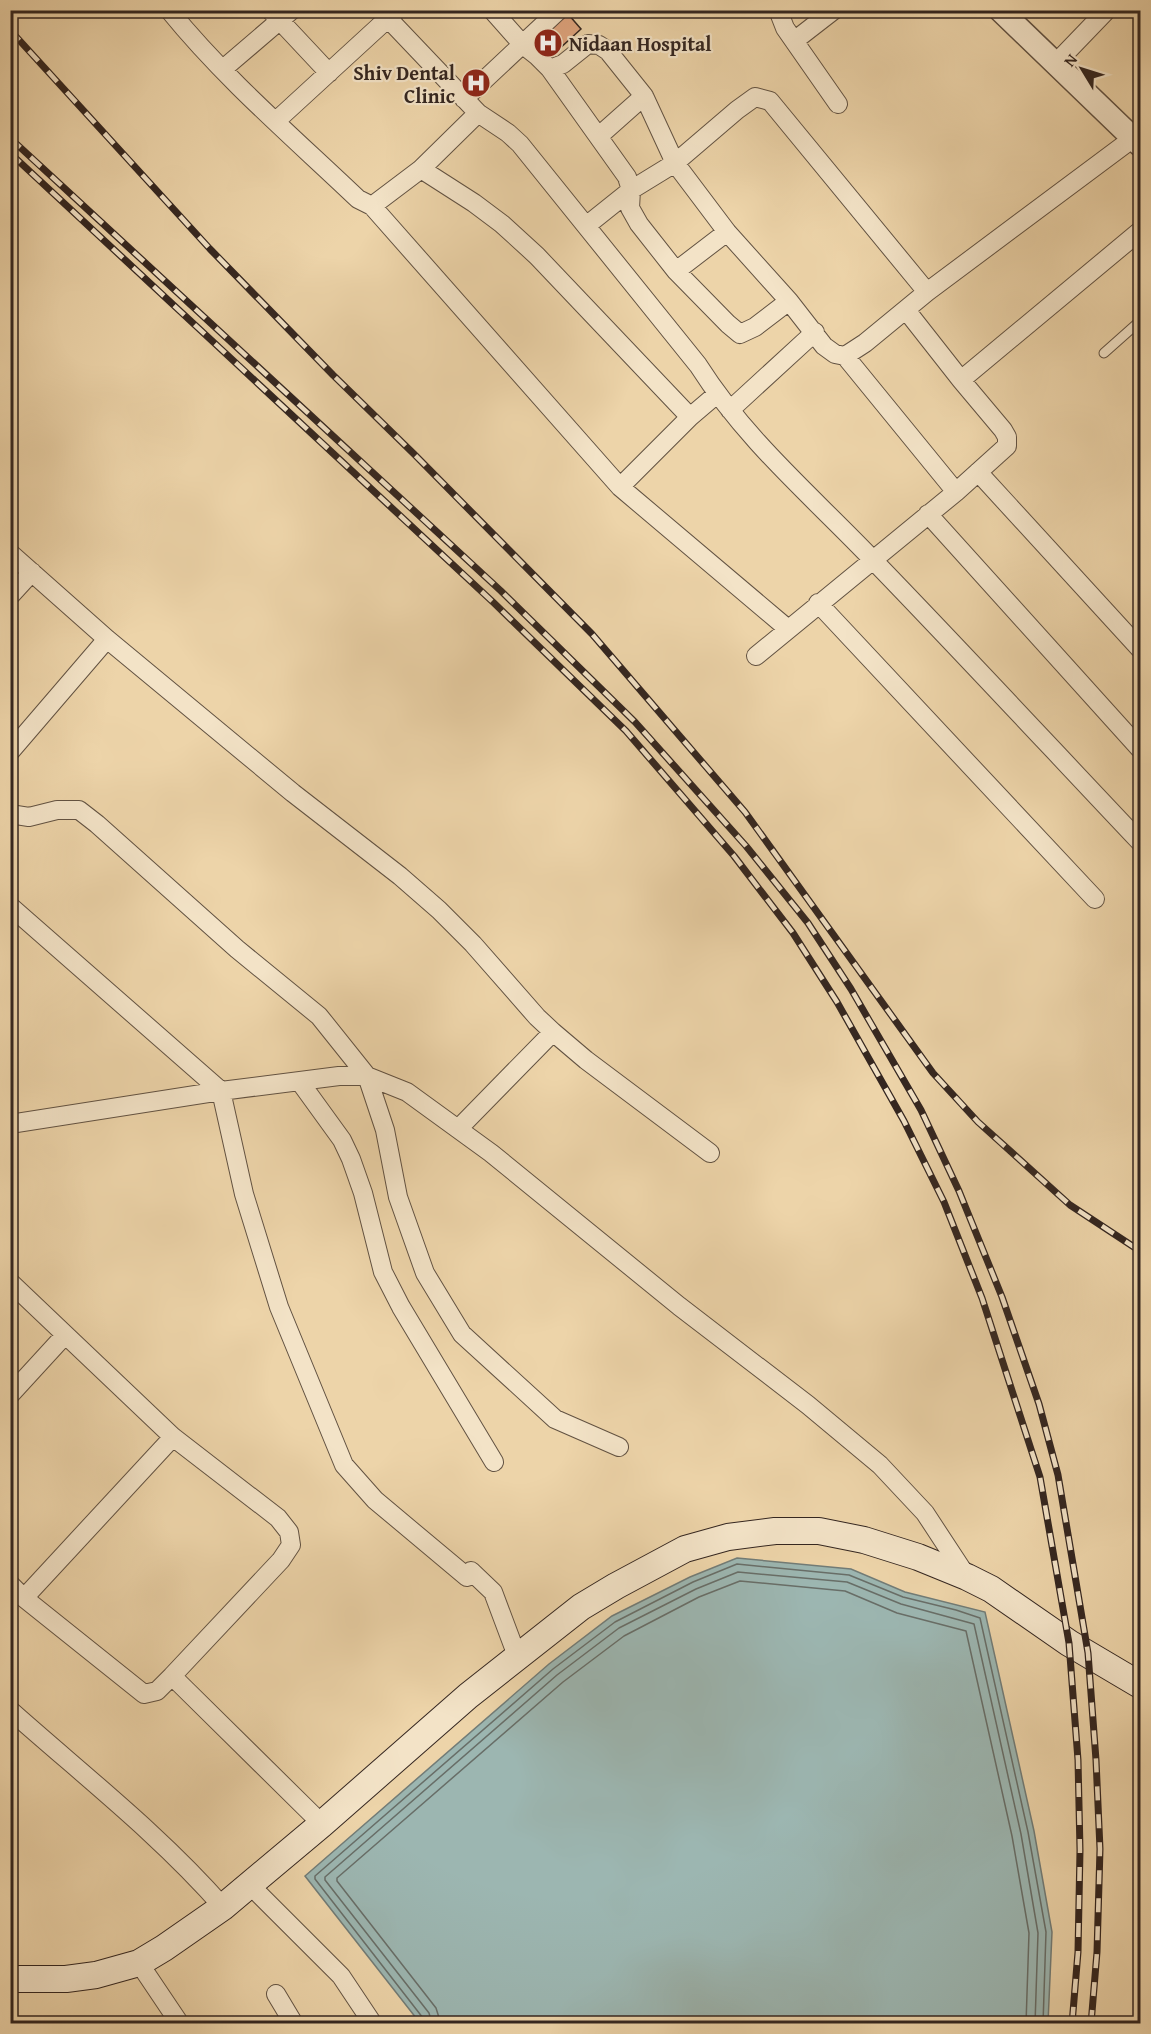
<svg xmlns="http://www.w3.org/2000/svg" width="1151" height="2034" font-family="'Gentium Book Plus',serif">
<style>
.water{fill:#9cb6b1;stroke:#727c77;stroke-width:1.5}
.lines{fill:none;stroke-linecap:round;stroke-linejoin:round}
.shore{stroke:#686e68;stroke-width:1.5}
.building{fill:#e0a57e;stroke:#342620;stroke-width:1.5}
.service-casing{stroke:#625242;stroke-width:11}
.minor-casing{stroke:#625242;stroke-width:20}
.tertiary-casing{stroke:#625242;stroke-width:25}
.secondary-casing{stroke:#342620;stroke-width:28}
.service{stroke:#f3e3c7;stroke-width:9}
.minor{stroke:#f3e3c7;stroke-width:18}
.tertiary{stroke:#f3e3c7;stroke-width:22}
.secondary{stroke:#f3e3c7;stroke-width:26}
.rail-casing{stroke:#342620;stroke-width:7}
.rail{stroke:#f3e3c7;stroke-width:4.5;stroke-dasharray:14;stroke-linecap:butt}
.labels{text-anchor:middle;dominant-baseline:central;stroke-width:4.5;stroke-linejoin:round;paint-order:stroke}
.poi-label{font-size:20px;font-weight:bold;fill:#342620;stroke:#f3e3c7;text-anchor:start}
</style>
<rect width="100%" height="100%" fill="#edd4a9"/>
<filter id="stains"><feTurbulence type="fractalNoise" baseFrequency=".00333" numOctaves="4"/><feColorMatrix values="0 0 0 0 .2 0 0 0 0 .09 0 0 0 0 .02 0 0 0 .5 -.17"/></filter>
<radialGradient id="worn" r=".72"><stop offset=".6" stop-color="#630" stop-opacity="0"/><stop offset="1" stop-color="#630" stop-opacity=".3"/></radialGradient>
<path class="water" d="M737,1558L851,1569L905,1592L985,1612L1034,1831L1052,1932L1048,2023H420L305,1876L549,1664L612,1616L690,1577Z"/>
<g class="lines">
<path class="shore" d="M424,2024L423,2018L315,1879V1876L553,1669L615,1622L693,1582L737,1564L849,1575L903,1597L956,1610L980,1618L1028,1832L1046,1932L1043,2024
M432,2024L429,2013L325,1880V1877L557,1675L619,1628L696,1589L738,1572L847,1582L901,1604L974,1624L1021,1834L1038,1933L1035,2024
M441,2024L436,2008L337,1881V1878L563,1682L624,1636L699,1597L740,1581L845,1591L897,1613L966,1631L1012,1836L1029,1933L1026,2024"/>
</g>
<path class="building" d="M568,14L581,29L559,49L548,32Z"/>
<g class="lines">
<g class="service-casing">
<path id="service" d="M1104,353L1140,321"/>
</g>
<g class="minor-casing">
<path id="minor" d="M169,10C225,79 294,138 358,199L372,206L421,169L478,113
M270,10L329,73
M380,10L478,113L508,133L520,144L698,365C747,442 812,496 874,561C964,654 1052,749 1140,842
M492,10L523,45L537,56L550,69L563,64L588,44L599,45L608,51L644,96L675,163L727,232L789,301L824,346L835,354L845,356L865,343L927,292L1132,139
M778,10L785,28L838,104
M794,41L834,10
M1056,63L1107,10
M223,69L292,10
M550,69L627,177L631,190L630,208L639,224L676,271L728,324L740,334L755,327L789,301
M464,99L559,10
M276,121L397,10
M599,136L644,96
M421,169L474,203L502,224L537,256L690,417
M372,206L620,487L788,629
M586,226L631,190L675,163L737,110L755,97L770,101L927,292
M676,271L727,232
M845,356L956,492
M961,380L1140,231
M730,410L815,332
M978,472L1140,649
M620,487L690,417L717,394
M928,514L1140,749
M10,553L107,639L293,793L400,876L439,910L473,944L537,1017L553,1032L586,1060L710,1153
M10,596L32,572
M818,603L1095,899
M756,656L956,492L1007,446V437L1003,430L961,380L906,310
M10,752L107,639
M10,814L29,817L57,810H79L97,824L237,949L319,1016L367,1076L385,1130L398,1197L425,1273L462,1334L555,1419L619,1447
M10,906L221,1091L244,1194L279,1307L344,1465L375,1500L467,1577
M300,1082L342,1140L351,1159L363,1193L383,1272L401,1307L494,1462
M10,1124L221,1091L339,1076H367L407,1092L491,1153L679,1306L808,1405L880,1465L925,1513L967,1577
M459,1128L553,1032
M10,1282L173,1437L278,1518L289,1532L291,1545L281,1560L172,1676L157,1691L144,1694L24,1598L10,1584
M10,1395L65,1335
M471,1571L493,1592L517,1656
M24,1598L173,1437
M172,1676L322,1824
M10,1710C83,1775 159,1834 223,1907
M250,1885L341,1976L373,2024
M139,1963L180,2024
M276,1994L294,2024"/>
</g>
<g class="tertiary-casing">
<path id="tertiary" d="M1000,10L1140,145"/>
</g>
<g class="secondary-casing">
<path id="secondary" d="M10,1979H66L96,1975L139,1963L164,1948L223,1907L322,1824L468,1696L581,1607L616,1586L685,1549L728,1537L775,1531H819L864,1540L918,1557L967,1577L991,1589L1069,1643L1140,1685"/>
</g>
<use href="#service" class="service"/>
<use href="#minor" class="minor"/>
<use href="#tertiary" class="tertiary"/>
<use href="#secondary" class="secondary"/>
<g class="rail-casing">
<path id="rail" d="M10,30L210,249L333,375L414,454L592,634L745,812L933,1073L978,1122L1070,1205L1140,1251
M10,138L501,591L635,722L746,846L808,923L851,989L921,1110L959,1191L1002,1297L1039,1404L1058,1475L1088,1653L1096,1760L1100,1849L1097,1952L1091,2024
M10,153L494,603L626,731L734,856L793,933L837,1002L904,1121L944,1202L982,1298L1040,1477L1069,1643L1078,1760L1080,1850L1078,1952L1072,2024"/>
</g>
<use href="#rail" class="rail"/>
</g>
<defs>
<g id="hospital-disc" transform="scale(1.5)"><circle r="9.5" fill="#8f2418" stroke="#f3e3c7"/><path d="M-5-5h3v3.5h4V-5h3V5h-3V1.5h-4V5h-3Z" fill="#fff"/></g>
</defs>
<g fill-rule="evenodd">
<use href="#hospital-disc" x="548" y="43"/>
<use href="#hospital-disc" x="476" y="83"/>
</g>
<g class="labels">
<g class="poi-label">
<text x="569" y="43">Nidaan Hospital</text>
<text x="455" y="72" text-anchor="end">Shiv Dental<tspan x="455" dy="23">Clinic</tspan></text>
</g>
</g>
<rect width="1151" height="2034" fill="none" stroke="#edd4a9" stroke-width="36"/>
<rect x="12" y="12" width="1127" height="2010" fill="none" stroke="#342620" stroke-width="3"/>
<rect x="18" y="18" width="1115" height="1998" fill="none" stroke="#342620" stroke-width="1.5"/>
<g transform="translate(1082 69) rotate(308)" stroke="#f3e3c7" stroke-width="4.5" paint-order="stroke">
<path d="M0-4.5L10 22L0 15L-10 22Z" fill="#342620"/>
<text y="-9" font-size="16" font-weight="bold" text-anchor="middle" fill="#342620">N</text>
</g>
<rect width="100%" height="100%" filter="url(#stains)"/>
<rect width="100%" height="100%" fill="url(#worn)"/>
</svg>
